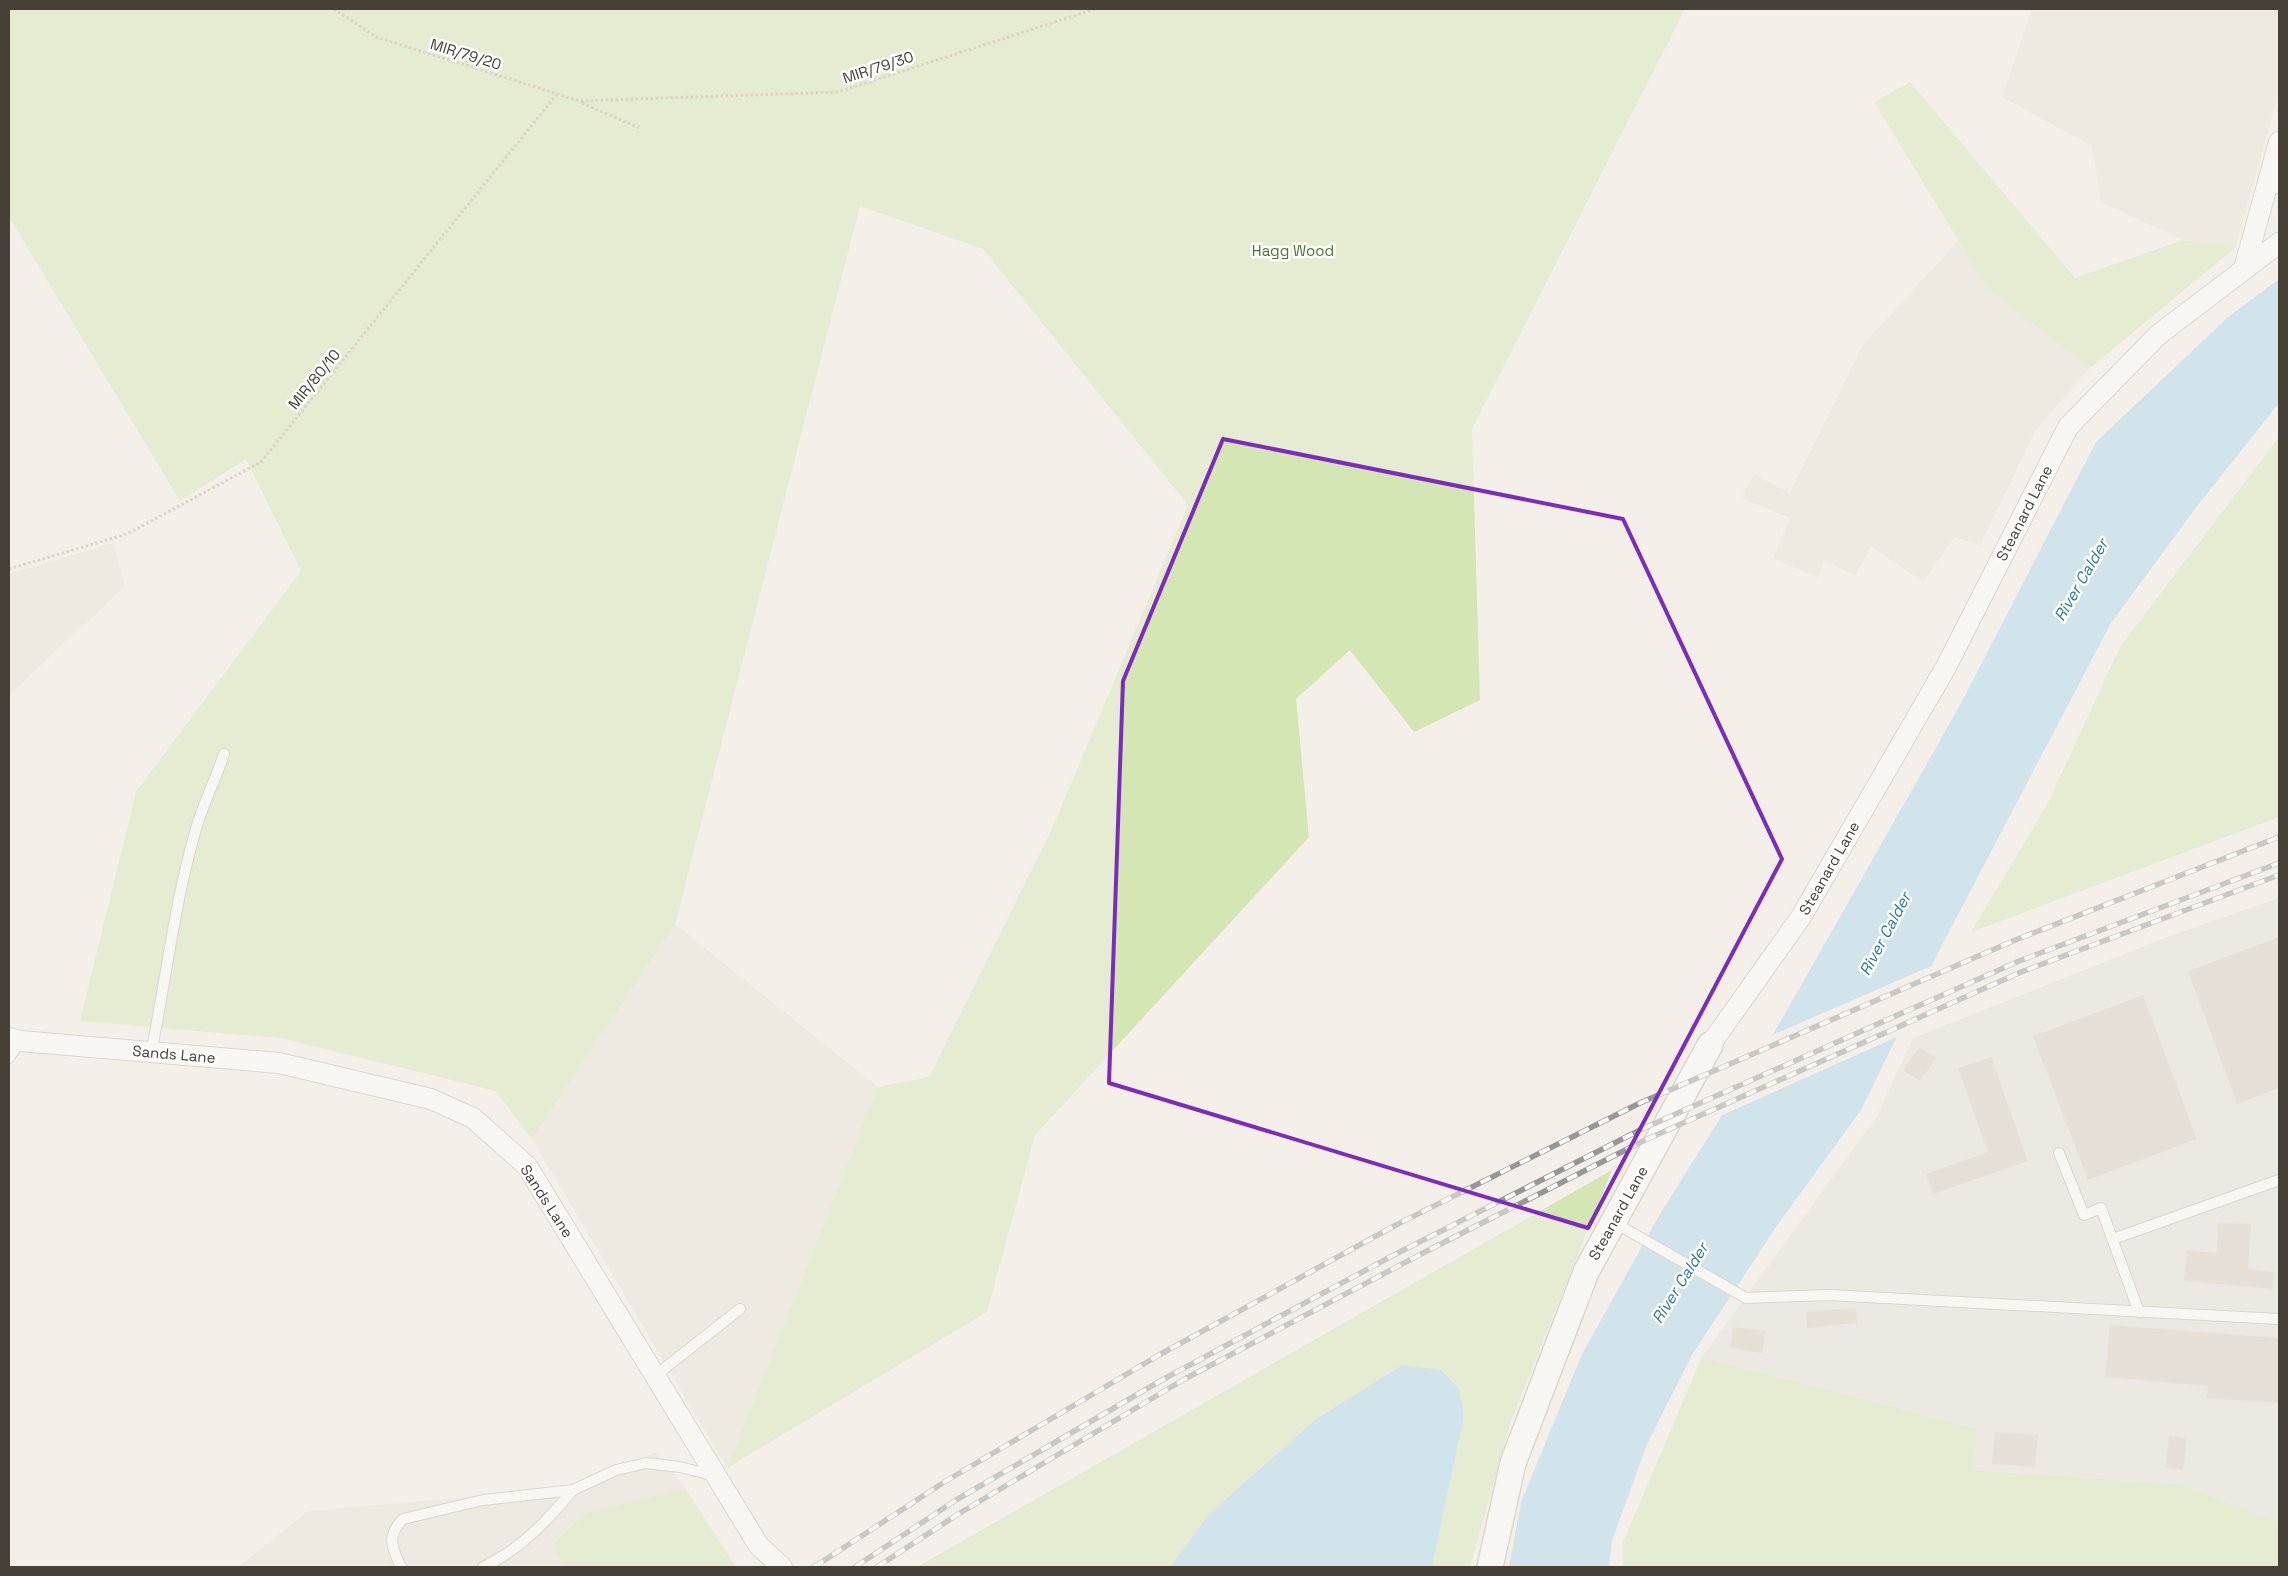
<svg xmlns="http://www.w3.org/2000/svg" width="2288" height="1576" font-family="'Space Grotesk',sans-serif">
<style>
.residential{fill:#e7e1d7}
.industrial{fill:#e3dfda}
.green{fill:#d3e6b4}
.water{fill:#a8d6ed}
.pier{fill:#f4f0e9}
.building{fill:#d8cdc2}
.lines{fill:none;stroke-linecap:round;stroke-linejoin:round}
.service-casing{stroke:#bfb7ac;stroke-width:12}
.minor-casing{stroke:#bfb7ac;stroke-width:22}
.tertiary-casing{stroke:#bfb7ac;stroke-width:28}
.path{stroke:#c0b19e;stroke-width:3;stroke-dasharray:2.5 2.5;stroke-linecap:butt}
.service{stroke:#fff;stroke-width:10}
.minor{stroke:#fff;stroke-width:20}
.tertiary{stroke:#fff;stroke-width:25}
.rail-casing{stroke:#979797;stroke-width:5.5}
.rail{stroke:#fff;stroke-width:4;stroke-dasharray:11;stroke-linecap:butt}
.marked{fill:none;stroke:#7b2cbf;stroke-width:4;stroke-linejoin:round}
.labels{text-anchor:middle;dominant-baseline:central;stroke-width:5;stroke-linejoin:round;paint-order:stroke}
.street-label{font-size:15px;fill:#474037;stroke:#fff}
.park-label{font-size:15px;fill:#4e762d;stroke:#fff}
.water-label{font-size:16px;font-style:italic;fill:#31789e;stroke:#fff}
</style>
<rect width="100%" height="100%" fill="#f4f0e9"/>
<path class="residential" d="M2032,9H2279V91L2236,247L2183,240L2101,202L2092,146L2002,97Z
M1959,240L1988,289L2090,368L2035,431L1980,546L1955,537L1923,582L1871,546L1855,575L1824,561L1818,578L1773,558L1790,518L1741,498L1754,474L1790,493L1862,346Z
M113,543L125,586L9,695V574Z
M675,924L878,1087L727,1468L532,1139Z
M657,1452L685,1488L586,1513L554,1543L562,1567H238L308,1511L570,1488Z"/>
<path class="industrial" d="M2279,898V1522L2177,1484L1972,1470L1978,1429L1702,1357L1877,1116L1913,1038L2167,937Z"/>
<path class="green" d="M9,9H1685L1472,429L1480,700L1414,732L1350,650L1296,699L1309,837L1035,1135L987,1312L727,1468L878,1087L929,1077L1052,829L1188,505L983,249L860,206L675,924L532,1139L496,1091L280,1038L80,1021L136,792L301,571L246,459L180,501L9,217Z
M1910,82L2075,278L2183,240L2236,247L2090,368L1988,289L1874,102Z
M2279,437V817L1971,932L2048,803L2120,647Z
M1612,1170L1511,1421L1470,1567H1432L1464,1417L1402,1365L1316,1419L1209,1514L1170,1567H917Z
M1702,1357L1978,1429L1972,1470L2177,1484L2279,1522V1567H1623V1542Z
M685,1488L736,1567H562L554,1543L586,1513Z"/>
<path class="water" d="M2279,279V403L2198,505L2111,623L1940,949L1861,1110L1776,1227L1692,1355L1647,1444L1612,1541L1609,1567H1509L1521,1502L1582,1354L1660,1214L1778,1026L1959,707L2096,442L2228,317Z
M1402,1365L1441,1370L1459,1389L1464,1417L1432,1567H1170L1209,1514L1316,1419Z"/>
<path class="pier" d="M1936,964L1901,1035L1718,1117L1768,1037Z"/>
<path class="building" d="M2279,937V1088L2237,1104L2188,971Z
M2143,995L2197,1139L2088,1180L2033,1036Z
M1919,1047L1936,1058L1920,1081L1903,1070Z
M1991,1057L2028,1161L1933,1194L1926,1174L1988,1152L1958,1068Z
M2218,1223L2251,1224L2248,1269L2274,1272L2273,1289L2184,1281L2187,1250L2217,1253Z
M1856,1308L1857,1323L1807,1328L1806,1312Z
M2110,1325L2279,1338V1403L2207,1398L2208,1386L2105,1377Z
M1733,1327L1766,1331L1762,1353L1730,1348Z
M1995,1432L2038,1435L2035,1467L1992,1464Z
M2169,1436L2187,1438L2183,1470L2165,1468Z"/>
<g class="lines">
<g class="service-casing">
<path id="service" d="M151,1053C166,980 174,907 194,836C201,808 215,781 224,754
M9,1058L20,1041
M2059,1153L2084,1215L2101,1208L2139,1312
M1613,1222L1746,1298L1829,1295L2279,1319
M2113,1239L2279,1180
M656,1375L740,1309
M401,1567C392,1548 386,1536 403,1519L483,1500L573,1490L616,1470L646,1463L680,1467L715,1476
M483,1567C520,1550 547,1521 573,1490"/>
</g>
<g class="minor-casing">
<path id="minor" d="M2278,183L2270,175L2279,142
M2244,269L2270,175
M9,1038L20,1041L279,1063L431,1099L473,1118L527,1166L759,1546L782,1567
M1710,1045L1801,917L1946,667L2068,427L2158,335L2279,243"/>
</g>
<g class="tertiary-casing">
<path id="tertiary" d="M1490,1567L1513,1463L1586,1272L1710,1045"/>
</g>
<path class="path" d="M334,9L376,37L580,101L838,92L1095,9
M582,103L640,128
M9,569L127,534L261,462L557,94"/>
<use href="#service" class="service"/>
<use href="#minor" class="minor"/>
<use href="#tertiary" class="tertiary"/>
<g class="rail-casing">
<path id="rail" d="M814,1567L946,1481L1159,1355L1396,1225L1640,1103L2013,941L2279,837
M855,1567L956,1500L1162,1380L1390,1257L1642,1129L2019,961L2279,863
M877,1567L960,1513L1183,1380L1423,1253L1643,1141L2021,972L2279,875"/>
</g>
<use href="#rail" class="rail"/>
</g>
<path d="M0 0H2288V1576H0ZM1223,439L1623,519L1782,859L1588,1228L1109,1083L1123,681Z" fill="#f4f0e9" fill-opacity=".55" fill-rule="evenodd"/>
<path class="marked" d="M1223,439L1623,519L1782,859L1588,1228L1109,1083L1123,681Z"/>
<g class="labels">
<g class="street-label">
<text transform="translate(466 54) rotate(17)">MIR/79/20</text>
<text transform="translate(878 67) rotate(-18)">MIR/79/30</text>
<text transform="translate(314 379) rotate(-51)">MIR/80/10</text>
<text transform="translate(2024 513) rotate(-63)">Steanard Lane</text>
<text transform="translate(1829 868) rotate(-60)">Steanard Lane</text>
<text transform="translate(174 1054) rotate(5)">Sands Lane</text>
<text transform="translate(547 1201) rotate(57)">Sands Lane</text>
<text transform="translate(1618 1213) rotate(-61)">Steanard Lane</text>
</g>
<g class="park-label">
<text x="1293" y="250">Hagg Wood</text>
</g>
<g class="water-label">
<text transform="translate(2081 580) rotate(-60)">River Calder</text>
<text transform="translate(1885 934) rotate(-62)">River Calder</text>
<text transform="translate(1680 1283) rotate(-58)">River Calder</text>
</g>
</g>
<rect width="2288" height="1576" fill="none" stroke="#474037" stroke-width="20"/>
</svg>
